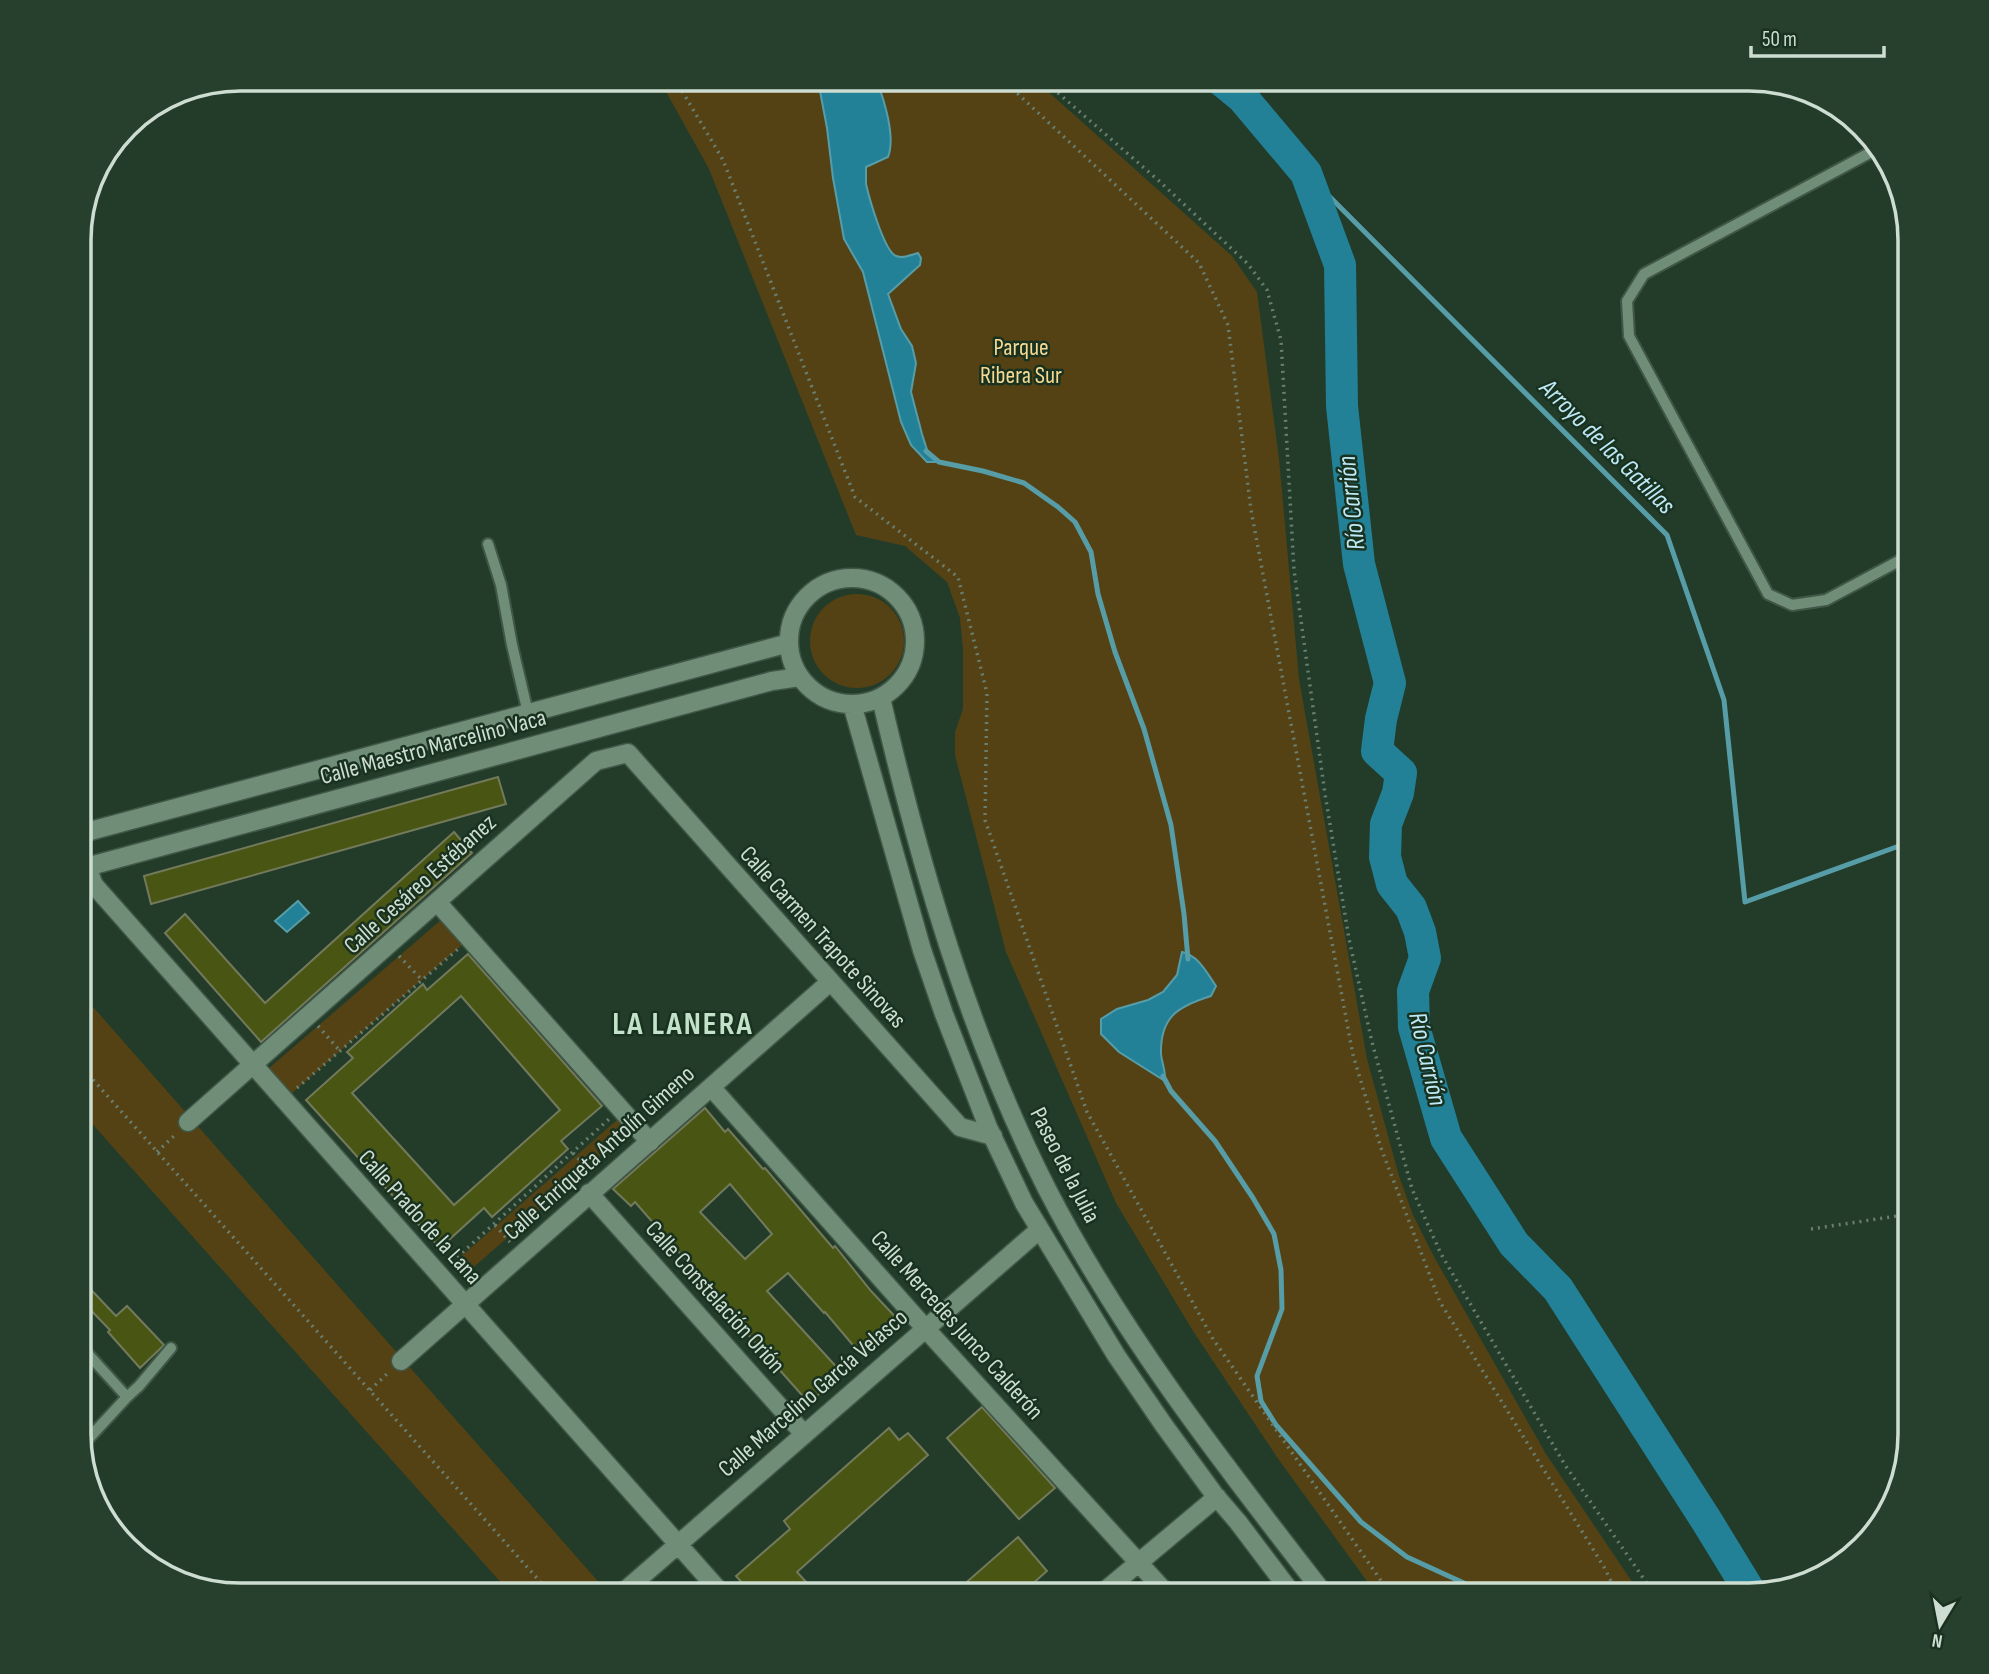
<svg xmlns="http://www.w3.org/2000/svg" width="1989" height="1674" font-family="'Sofia Sans Condensed',sans-serif">
<style>
.green{fill:#544215}
.water{fill:#228197;stroke:#569da8;stroke-width:2}
.lines{fill:none;stroke-linecap:round;stroke-linejoin:round}
.stream{stroke:#569da8;stroke-width:5}
.river{stroke:#228197;stroke-width:32}
.building{fill:#495512;stroke:#737a5c;stroke-width:2;fill-rule:evenodd}
.service-casing{stroke:#405747;stroke-width:14}
.minor-casing{stroke:#405747;stroke-width:21}
.path{stroke:#6a7e6f;stroke-width:3.5;stroke-dasharray:2 5;stroke-linecap:butt}
.service{stroke:#708d77;stroke-width:10}
.minor{stroke:#708d77;stroke-width:18}
.labels{text-anchor:middle;dominant-baseline:central;stroke-width:5;stroke-linejoin:round;paint-order:stroke}
.park-label{font-size:24px;fill:#f8d992;stroke:#193220}
.street-label{font-size:24px;fill:#ceddd1;stroke:#193220}
.water-label{font-size:26px;font-style:italic;fill:#bee9f6;stroke:#193220}
.district-label{font-size:32px;font-weight:bold;letter-spacing:2px;fill:#c3e2ca;stroke:#193220}
.rim{fill:none;stroke:#ceddd1;stroke-width:3.5}
</style>
<rect width="100%" height="100%" fill="#233c2a"/>
<path class="green" d="M659,79H1034L1232,256L1257,292L1279,459L1299,679L1367,1059L1399,1176L1413,1215L1433,1255L1546,1454L1641,1595H1377L1279,1460L1193,1331L1116,1203L1006,952L955,755V732L963,709V650L960,618L947,582L905,546L856,535L709,169Z
M810 641a47 47 0 1 1 94 0a47 47 0 1 1-94 0Z
M448,914L470,938L284,1100L261,1075Z
M79,991L610,1595H512L79,1109Z
M617,1120L628,1133L468,1272L457,1260Z"/>
<path class="water" d="M813,79H876C884,99 896,137 888,157L866,167C866,172 866,179 866,184C869,197 884,251 896,256C903,259 910,255 918,253L921,258L920,265L888,294L901,329L912,346L916,363L911,392L922,434L928,453L939,462H927L911,445L901,422L863,272L844,239L833,178L827,128L820,91Z
M298,901L309,913L287,932L275,921Z
M1182,952C1198,955 1207,973 1216,986L1211,996C1179,1006 1160,1016 1161,1054C1162,1064 1166,1071 1165,1081L1119,1052L1101,1034V1019L1117,1009L1148,1000L1163,992L1177,975Z"/>
<g class="lines">
<path class="stream" d="M1306,173L1667,535L1724,700L1745,902L1910,842
M926,451L939,462L983,471L1024,483L1058,507L1075,522L1091,552L1098,594L1115,652L1144,729L1171,825L1184,914L1188,959
M1163,1076L1171,1091L1215,1141L1253,1198L1274,1234L1281,1270L1282,1309L1257,1376L1261,1401L1276,1425L1361,1522L1407,1557L1490,1595"/>
<path class="river" d="M1220,79L1242,97L1306,173L1340,265L1342,406L1359,564L1390,683L1381,719L1377,751L1401,773L1398,793L1386,824L1385,857L1392,884L1411,908L1420,932L1425,958L1413,991L1414,1027L1446,1138L1514,1244L1558,1289L1708,1523L1752,1595"/>
</g>
<path class="building" d="M498,777L506,804L151,904L144,876Z
M454,832L472,853L261,1042L165,933L185,914L265,1003Z
M468,954L602,1106L561,1141L568,1149L492,1217L484,1208L440,1248L306,1100L353,1058L347,1052L423,984L427,990ZM461,996L560,1110L454,1205L352,1093Z
M705,1108L725,1132L728,1129L763,1169L765,1168L833,1248L835,1246L871,1291L902,1324L863,1357L825,1312L824,1313L788,1273L767,1291L842,1373L809,1403L745,1331L746,1329L635,1202L631,1206L613,1189ZM730,1184L772,1234L745,1259L700,1212Z
M79,1277L116,1316L127,1306L164,1345L140,1368L108,1332L110,1330L79,1298Z
M982,1407L1055,1488L1019,1519L947,1438Z
M889,1428L899,1440L908,1433L928,1455L797,1572L818,1595H753L736,1576L790,1529L784,1521Z
M1018,1537L1047,1571L1020,1595H952Z"/>
<g class="lines">
<g class="service-casing">
<path id="service" d="M1877,149L1644,274L1627,301L1629,336L1768,594L1792,605L1826,600L1910,555
M488,544L501,585L512,645L528,713
M79,1344L127,1397L80,1448
M127,1397L139,1386L171,1348"/>
</g>
<g class="minor-casing">
<path id="minor" d="M789 641a63 63 0 1 1 126 0a63 63 0 1 1-126 0Z
M881,698C920,866 969,1035 1047,1189C1122,1335 1225,1466 1325,1595
M852,704L922,950L944,1014L988,1127L1024,1203L1116,1355L1163,1424L1214,1494L1238,1522L1293,1595
M79,834L789,643
M87,867L94,885L723,1595
M79,869L772,681L800,677
M437,902L650,1142
M711,1087L925,1328L1168,1595
M188,1122L596,761L628,753L960,1127L993,1136
M589,1193L804,1434
M401,1361L830,982
M620,1595L1039,1230
M1100,1595L1217,1497"/>
</g>
<path class="path" d="M675,79L723,160L855,497L958,577L987,693L985,820L1087,1112L1213,1339L1391,1595
M1002,79L1199,263L1228,325L1251,510L1353,1055L1381,1148L1440,1302L1604,1567L1618,1595
M1042,79L1158,180L1248,264L1267,290L1281,340L1294,570L1325,794L1349,939L1372,1042L1412,1189L1441,1254L1565,1465L1655,1595
M399,956L422,980
M318,1026L340,1051
M79,1064L552,1595
M297,1088L458,949
M157,1152L177,1133
M573,1153L589,1170
M495,1225L510,1242
M1811,1229L1910,1214
M452,1262L609,1119
M370,1390L389,1372"/>
<use href="#service" class="service"/>
<use href="#minor" class="minor"/>
</g>
<g class="labels">
<g class="park-label">
<text x="1021" y="347">Parque<tspan x="1021" dy="28">Ribera Sur</tspan></text>
</g>
<g class="street-label">
<text transform="translate(433 747) rotate(-15)">Calle Maestro Marcelino Vaca</text>
<text transform="translate(420 884) rotate(-42)">Calle Cesáreo Estébanez</text>
<text transform="translate(823 937) rotate(48)">Calle Carmen Trapote Sinovas</text>
<text transform="translate(599 1153) rotate(-42)">Calle Enriqueta Antolín Gimeno</text>
<text transform="translate(1065 1165) rotate(63)">Paseo de la Julia</text>
<text transform="translate(420 1217) rotate(48)">Calle Prado de la Lana</text>
<text transform="translate(715 1297) rotate(48)">Calle Constelación Orión</text>
<text transform="translate(957 1325) rotate(48)">Calle Mercedes Junco Calderón</text>
<text transform="translate(813 1393) rotate(-41)">Calle Marcelino García Velasco</text>
</g>
<g class="water-label">
<text transform="translate(1607 447) rotate(45)">Arroyo de las Gatillas</text>
<text transform="translate(1352 503) rotate(-96)">Río Carrión</text>
<text transform="translate(1427 1059) rotate(77)">Río Carrión</text>
</g>
<g class="district-label">
<text x="683" y="1024">LA LANERA</text>
</g>
</g>
<path d="M0 0H1989V1674H0ZM240 91H1749A149 149 0 0 1 1898 240V1434A149 149 0 0 1 1749 1583H240A149 149 0 0 1 91 1434V240A149 149 0 0 1 240 91Z" fill="#27402e" fill-rule="evenodd"/>
<path class="rim" d="M240 91H1749A149 149 0 0 1 1898 240V1434A149 149 0 0 1 1749 1583H240A149 149 0 0 1 91 1434V240A149 149 0 0 1 240 91Z"/>
<g transform="translate(1940 1625) rotate(190)" stroke="#193220" stroke-width="5" paint-order="stroke">
<path d="M0-5L12 26L0 18L-12 26Z" fill="#ceddd1"/>
<text y="-10" font-size="19" font-weight="bold" text-anchor="middle" fill="#ceddd1">N</text>
</g>
<path d="M1751 46v10h133v-10" fill="none" stroke="#ceddd1" stroke-width="3.5"/>
<text x="1762" y="46" font-size="21" fill="#ceddd1" stroke="#193220" stroke-width="5" paint-order="stroke">50 m</text>
</svg>
